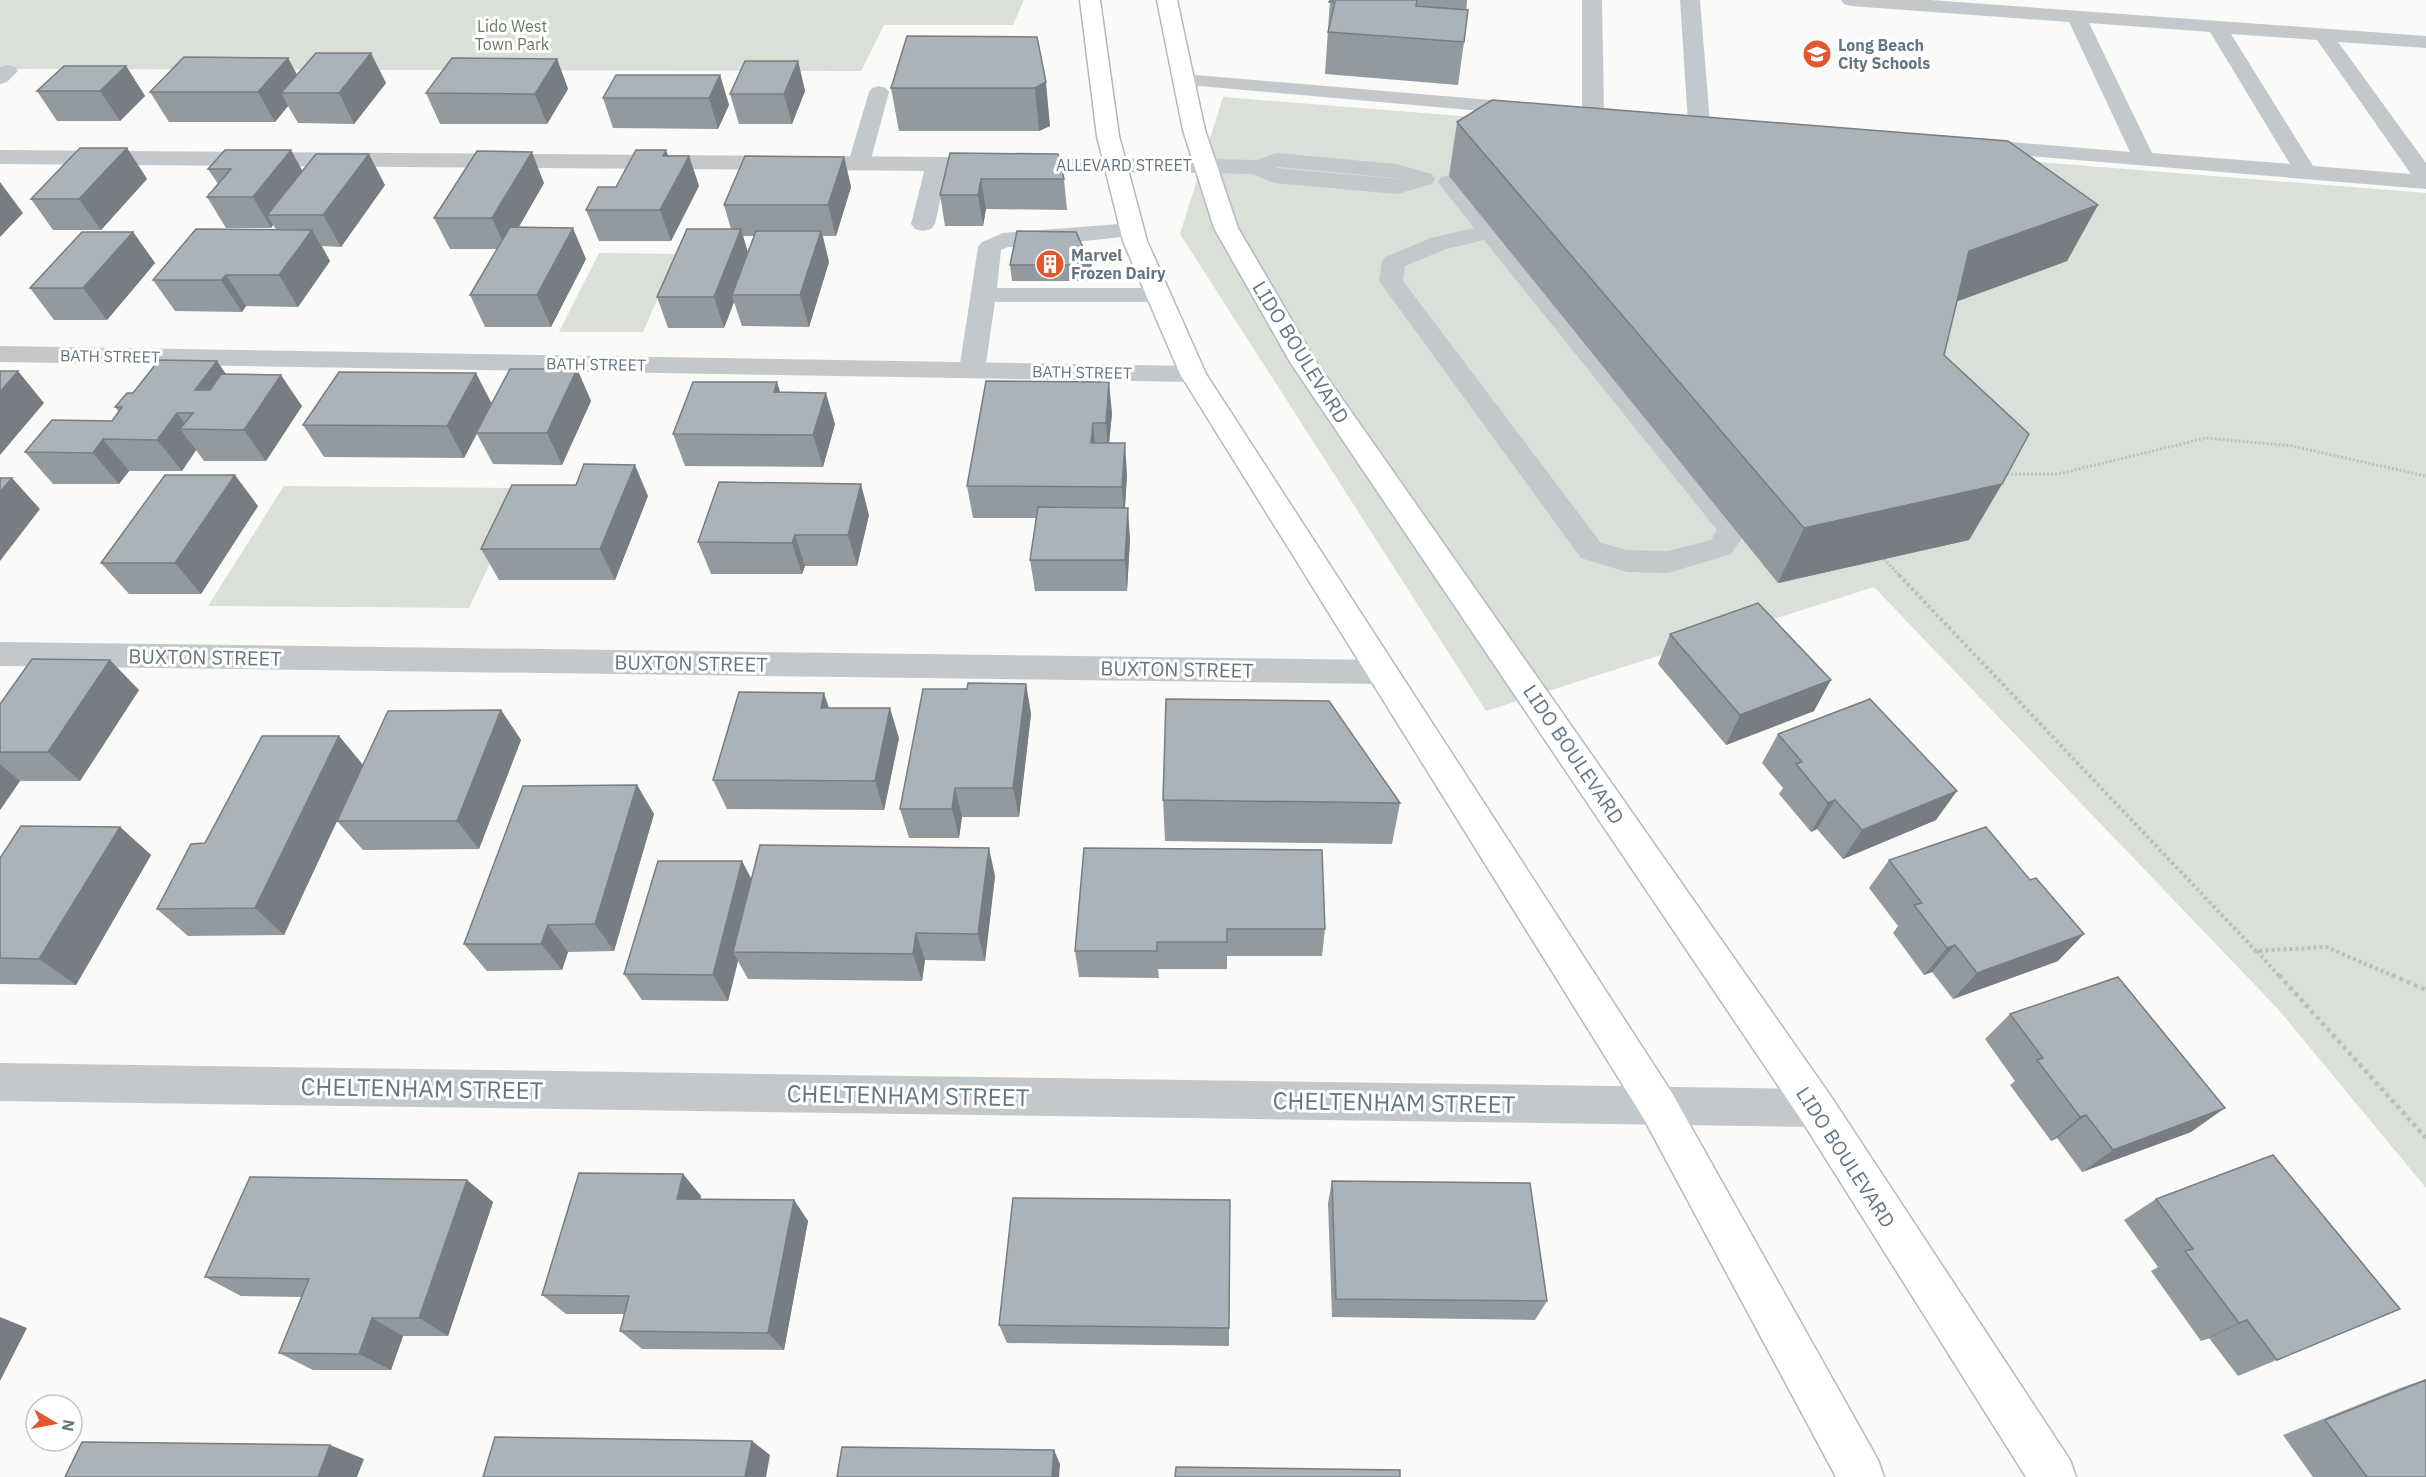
<svg xmlns="http://www.w3.org/2000/svg" width="2426" height="1477" font-family="'IBM Plex Sans',sans-serif">
<style>
.green{fill:#dadfd7}
.lines{fill:none;stroke-linecap:round;stroke-linejoin:round}
.trunk-casing{stroke:#b4b9bd;stroke-width:3}
.path-far2{stroke:#bbbfc2;stroke-width:3;stroke-dasharray:2 2;stroke-linecap:butt}
.path-far1{stroke:#bbbfc2;stroke-width:4;stroke-dasharray:3 3;stroke-linecap:butt}
.path{stroke:#bbbfc2;stroke-width:4.5;stroke-dasharray:4 4;stroke-linecap:butt}
.service{fill:#c3c8cc;fill-rule:evenodd}
.minor{fill:#c3c8cc;fill-rule:evenodd}
.trunk{fill:#fff;fill-rule:evenodd}
.wall{fill:#929a9f;fill-rule:evenodd}
.shaded-wall{fill:#777d82}
.building{fill:#aab3b9;stroke:#777d82;stroke-width:1.5}
.labels{text-anchor:middle;dominant-baseline:central;stroke-width:6;stroke-linejoin:round;paint-order:stroke}
.far-park-label{font-size:16px;fill:#687a64;stroke:#fff}
.far-poi-label{font-size:16px;font-weight:bold;fill:#657683;stroke:#fff;text-anchor:start}
.far-street-label{font-size:16px;fill:#657683;stroke:#fff}
.street-label{font-size:20px;fill:#657683;stroke:#fff}
.near-street-label{font-size:24px;fill:#657683;stroke:#fff}
</style>
<rect width="100%" height="100%" fill="#fafaf8"/>
<path class="green" d="M0,0H1024L1013,25H884L861,71L0,69Z
M1223,97L2426,193V1188L2278,1009L1874,587L1486,711L1180,234Z
M599,253L677,254L643,332H559Z
M284,486L525,488L469,608L208,606Z"/>
<g class="lines">
<g class="trunk-casing">
<path id="trunk" d="M1080,0H1100L1119,136L1147,241L1206,374L1672,1093L1878,1460L1884,1477H1836L1644,1119L1180,374L1123,241L1097,136Z
M1157,0H1177L1205,130L1238,228L1315,360L1830,1095L2070,1460L2076,1477H2026L1802,1121L1290,362L1214,228L1183,130Z"/>
</g>
<path class="path-far2" d="M2003,474H2058L2206,438L2292,446L2426,476
M1884,559L1901,577"/>
<path class="path-far1" d="M1899,575L2256,951L2326,947L2396,977
M2257,951L2280,977"/>
<path class="path" d="M2279,975L2426,1138
M2392,975L2426,990"/>
<path class="service" d="M1582,0H1602L1604,114L1601,119L1593,120L1585,119L1582,114Z
M1680,0H1700L1710,123L1707,128L1699,129L1691,128L1688,123Z
M1841,0H1930L2426,36V48L2338,42L2426,163V189L1968,151L1965,146L1968,141L1976,139L2130,152L2069,22L1851,6L1844,4ZM2089,23L2210,32L2290,164L2152,153ZM2231,34L2317,40L2411,174L2313,166Z
M1184,74L1527,103L1534,105L1538,109L1534,113L1527,115L1177,84L1174,80L1177,76Z
M879,86L886,88L889,92L870,163L867,168L859,170L851,168L848,163L869,92L872,88Z
M1277,153L1396,164L1432,174L1435,179L1432,184L1397,194L1274,183L1253,174L1204,173L1196,171L1193,166L1196,161L1204,159L1256,160ZM1279,167L1394,178L1400,179L1276,168Z
M937,157L945,159L948,164L935,224L931,229L923,231L915,229L911,224L926,164L929,159Z
M1449,175L1457,177L1743,522L1748,529L1731,554L1668,573L1627,572L1581,558L1379,281L1382,262L1385,257L1431,238L1474,228L1438,182L1441,177ZM1484,240L1717,530L1711,540L1668,551L1627,550L1601,543L1403,281L1405,266L1446,249Z
M1132,223L1140,225L1144,230L1140,235L1048,245L1008,247L1001,250L997,288H1158L1167,290L1170,295L1167,300L1158,302H995L985,370L981,376L972,378L963,376L959,370L978,247L982,242L1003,233Z"/>
<path class="minor" d="M8,65L15,67L18,71L7,82L0,84V67Z
M0,150L1204,159L1212,161L1215,166L1212,171L1204,173L0,164Z
M0,346L1193,366L1202,368L1206,374L1202,380L1193,382L0,362Z
M0,642L1381,660L1392,663L1397,672L1392,681L1381,684L0,666Z
M0,1063L1816,1089L1830,1095L1836,1108L1830,1121L1816,1127L0,1101Z"/>
<use href="#trunk" class="trunk"/>
</g>
<path class="wall" d="M1330,0H1467L1464,42L1458,85L1325,74Z
M1037,37L1050,126L1039,131H899L891,88Z
M288,58L297,75L386,83L354,124L298,123L288,106L275,122H169L150,92Z
M557,59L568,89L547,124H440L426,93Z
M798,61L805,91L792,124H739L730,94Z
M126,66L145,96L120,121H57L37,91Z
M720,75L729,105L718,129L613,128L603,98Z
M1457,122L2098,205L2067,261L1957,301L1944,355L2002,484L1969,540L1778,583L1449,176Z
M127,148L147,179L101,230H53L31,199Z
M225,150L302,171L385,185L341,247L322,246L330,261L298,307L246,306L242,312L175,311L153,280L276,229L273,225L271,228H226L207,197L218,184L208,169Z
M666,150L668,156H689L699,186L671,241H599L586,210Z
M950,153L1064,179L1067,210L986,209L983,226H945L940,195Z
M844,157L851,187L836,236H823L829,262L809,327L742,326L734,302L724,328H668L657,297L731,229L724,205ZM743,236H754L748,253Z
M544,183L519,227L586,259L551,327H485L470,295L497,249H450L434,218Z
M133,232L155,263L107,320H54L30,288Z
M1010,265H1091L1092,281H1012Z
M577,369L591,401L562,465L493,464L477,434L464,458L324,457L303,425L492,404Z
M226,375L302,406L266,461H204L196,450L182,471H129L119,484H53L25,452L112,421L119,412L115,407L133,393Z
M780,392L835,424L823,467L685,466L673,434Z
M1112,413L1109,443L1127,475L1125,508L1130,539L1127,591H1035L1030,560L1036,518H973L967,486Z
M648,496L615,580H499L481,549Z
M258,506L201,594H129L101,563Z
M869,515L857,566H805L802,574H711L698,542Z
M1670,634L1814,711L1726,745L1658,664Z
M1026,684L1031,714L1019,817H962L959,838H909L900,809L967,689Z
M139,690L80,781H20L0,810V704Z
M829,708L899,738L884,810L727,809L713,780Z
M501,710L521,740L479,849L363,850L337,821Z
M1778,734L1936,820L1843,859L1817,829L1811,832L1779,794L1783,788L1762,763Z
M339,736L363,765L284,935L188,936L157,909L205,843Z
M637,785L654,814L614,951L568,952L562,970L487,971L464,944Z
M1163,800L1400,803L1392,844L1165,841Z
M120,827L151,855L76,985L0,984V858Z
M1084,848L1325,929L1322,956H1227V969H1158L1159,978L1079,977L1075,951Z
M1889,860L2058,961L1953,999L1932,972L1924,975L1893,933L1898,926L1869,888Z
M742,861L752,880L995,876L985,961L925,960L922,981L748,979L738,961L728,1001L642,1000L624,974Z
M2010,1014L2191,1132L2082,1172L2057,1138L2051,1141L2010,1085L2015,1081L1985,1039Z
M683,1174L701,1196L700,1199L794,1200L808,1221L784,1350L642,1349L620,1331L624,1314H566L542,1295Z
M467,1180L493,1202L448,1336H403L391,1370H313L279,1353L301,1297L241,1296L205,1277Z
M1332,1181L1547,1301L1535,1320L1332,1317L1328,1203Z
M2156,1199L2400,1309L2238,1376L2209,1338L2201,1341L2151,1271L2158,1267L2124,1220Z
M999,1325L1229,1328V1346L1007,1343Z
M2426,1379V1477H2313L2283,1435L2403,1387Z"/>
<path class="shaded-wall" d="M371,53L386,83L354,124L339,93Z
M288,58L304,88L281,93L288,106L275,122L258,92Z
M557,59L568,89L547,124L535,94Z
M798,61L805,91L792,124L784,94Z
M126,66L145,96L120,121L100,91Z
M720,75L729,105L718,129L709,98Z
M1046,82L1050,126L1039,131L1035,88Z
M127,148L147,179L101,230L79,199Z
M291,150L308,181L267,215L273,225L271,228L253,197Z
M666,150L676,181L689,156L699,186L671,241L660,210L663,156Z
M532,152L544,183L506,249L492,218Z
M369,154L385,185L341,247L323,215Z
M844,157L851,187L836,236L828,205Z
M981,179L986,209L983,226L978,195Z
M0,182L23,213L0,237Z
M2098,205L2067,261L1942,307L1969,251Z
M573,228L586,259L551,327L537,295Z
M741,229L750,260L732,295L734,302L724,328L714,297Z
M312,230L330,261L298,307L279,275Z
M821,231L829,262L809,327L800,295Z
M133,232L155,263L107,320L83,288Z
M226,275L246,306L242,312L221,280Z
M217,361L239,393L195,390Z
M577,369L591,401L562,465L547,433Z
M18,371L44,403L0,455V392Z
M476,373L492,404L464,458L447,426Z
M281,375L302,406L266,461L244,430Z
M777,382L787,414L774,392Z
M1109,382L1112,413L1108,454L1106,423Z
M826,393L835,424L823,467L813,435Z
M177,413L189,429H180L196,450L182,471L157,440Z
M1093,423L1096,454L1091,443Z
M103,439L129,471L119,484L93,453Z
M1125,443L1127,475L1124,519L1122,487Z
M635,465L648,496L615,580L600,549Z
M235,475L258,506L201,594L175,563Z
M12,478L40,509L0,561V492Z
M861,484L869,515L857,566L848,535Z
M2002,484L1969,540L1778,583L1804,528Z
M1128,508L1130,539L1127,591L1125,560Z
M795,535L805,566L802,574L792,543Z
M110,660L139,690L80,781L48,752Z
M1831,680L1814,711L1726,745L1740,715Z
M1026,684L1031,714L1019,817L1013,788Z
M824,693L834,723L821,708Z
M890,708L899,738L884,810L875,781Z
M501,710L521,740L479,849L457,821Z
M339,736L363,765L284,935L255,908Z
M0,764L20,781L0,810Z
M637,785L654,814L614,951L595,924Z
M955,788L962,817L959,838L952,809Z
M1957,791L1936,820L1843,859L1862,830Z
M1835,800L1817,829L1811,832L1828,803Z
M120,827L151,855L76,985L39,959Z
M989,848L995,876L985,961L978,934Z
M742,861L756,889L733,952L738,961L728,1001L713,975Z
M548,925L568,952L562,970L541,944Z
M916,933L925,960L922,981L913,954Z
M2084,934L2058,961L1953,999L1977,973Z
M1955,945L1932,972L1924,975L1947,948Z
M2225,1108L2191,1132L2082,1172L2113,1150Z
M2086,1115L2057,1138L2051,1141L2080,1117Z
M683,1174L701,1196L696,1220L677,1199Z
M467,1180L493,1202L448,1336L419,1318Z
M794,1200L808,1221L784,1350L768,1333Z
M0,1317L27,1328L0,1381Z
M372,1318L403,1336L391,1370L359,1354Z
M2247,1320L2209,1338L2201,1341L2239,1323Z
M752,1441L770,1455L766,1477H745Z
M330,1445L364,1459L357,1477H318Z
M1054,1450L1060,1464L1059,1477H1052Z"/>
<path class="building" d="M1330,0H1417L1416,6L1468,10L1464,42L1328,32L1335,2H1329Z
M907,36L1037,37L1046,82L1035,88H891Z
M316,53H371L339,93H281Z
M184,57L288,58L258,92H150Z
M452,58L557,59L535,94L426,93Z
M745,61H798L784,94H730Z
M64,66H126L100,91H37Z
M616,75H720L709,98H603Z
M1492,100L2008,141L2098,205L1969,251L1944,355L2029,434L2002,484L1804,528L1457,122Z
M80,148H127L79,199H31Z
M225,150H291L253,197H207L231,169H208Z
M636,150H666L663,156H689L660,210H586L598,187H616Z
M477,151L532,152L492,218H434Z
M950,153L1058,154L1064,179H981L978,195H940Z
M316,154H369L323,215H267Z
M745,156L844,157L828,205H724Z
M510,227L573,228L537,295H470Z
M196,229L312,230L279,275H226L221,280H153Z
M687,229H741L714,297H657Z
M756,231H821L800,295H732Z
M1017,231L1076,232L1091,265H1010Z
M82,232H133L83,288H30Z
M159,360L217,361L195,390H210L221,374L281,375L244,430L180,429L193,413H177L157,440L103,439L93,453L25,452L52,420L112,421L122,407H115L127,393H133Z
M510,369H577L547,433H476Z
M0,371H18L0,392Z
M339,372L476,373L447,426L303,425Z
M986,381L1109,382L1106,423H1093L1091,443H1125L1122,487L967,486Z
M693,382H777L774,392L826,393L813,435L673,434Z
M584,464L635,465L600,549H481L512,485H576Z
M165,475H235L175,563H101Z
M0,478H12L0,492Z
M719,482L861,484L848,535H795L792,543L698,542Z
M1038,507L1128,508L1125,560H1030Z
M1758,603L1831,680L1740,715L1670,634Z
M32,659L110,660L48,752H0V704Z
M968,683L1026,684L1013,788H955L952,809H900L923,689H967Z
M739,692L824,693L821,708H890L875,781L713,780Z
M1166,699L1329,701L1400,803L1163,800Z
M1870,699L1957,791L1862,830L1835,800L1828,803L1796,764L1802,762L1778,734Z
M501,710L457,821H337L388,711Z
M262,736H339L255,908L157,909L191,844L205,843Z
M637,785L595,924L548,925L541,944H464L523,786Z
M21,826L120,827L39,959L0,958V858Z
M1986,827L2030,880L2036,878L2084,934L1977,973L1955,945L1947,948L1914,905L1922,903L1889,860Z
M760,845L989,848L978,934L916,933L913,954L733,952Z
M1084,848L1322,850L1325,929H1227V942H1157V951H1075Z
M658,861H742L713,975L624,974Z
M2118,977L2225,1108L2113,1150L2086,1115L2080,1117L2037,1060L2043,1058L2010,1014Z
M2273,1155L2400,1309L2277,1360L2247,1320L2239,1323L2185,1251L2193,1249L2156,1199Z
M579,1173L683,1174L677,1199L794,1200L768,1333L620,1331L629,1296L542,1295Z
M250,1177L467,1180L419,1318H372L359,1354L279,1353L309,1279L205,1277Z
M1332,1181L1530,1183L1547,1301L1336,1299Z
M1013,1198L1230,1200L1229,1328L999,1325Z
M2426,1380V1477H2367L2325,1420Z
M495,1437L752,1441L745,1477H483Z
M82,1442L330,1445L318,1477H65Z
M842,1447L1054,1450L1052,1477H837Z
M1176,1467L1400,1470V1477H1175Z"/>
<defs>
<g id="school-disc" transform="scale(1.5)"><circle r="9.5" fill="#e4572e" stroke="#fff"/><path d="M0-5L7-2L0 1L-7-2ZM-4 1L0 2.5L4 1V4Q0 6-4 4Z" fill="#fff"/></g>
<g id="building-disc" transform="scale(1.5)"><circle r="9.5" fill="#e4572e" stroke="#fff"/><path d="M-4-6H4V6H1V3H-1V6H-4ZM-2.5-4.3h1.7v1.8h-1.7ZM.8-4.3h1.7v1.8H.8ZM-2.5-1h1.7V.8h-1.7ZM.8-1h1.7V.8H.8Z" fill="#fff"/></g>
</defs>
<g fill-rule="evenodd">
<use href="#school-disc" x="1817" y="54"/>
<use href="#building-disc" x="1050" y="264"/>
</g>
<g class="labels">
<g class="far-park-label">
<text x="512" y="26">Lido West<tspan x="512" dy="18">Town Park</tspan></text>
</g>
<g class="far-poi-label">
<text x="1838" y="45">Long Beach<tspan x="1838" dy="18">City Schools</tspan></text>
<text x="1071" y="255">Marvel<tspan x="1071" dy="18">Frozen Dairy</tspan></text>
</g>
<g class="far-street-label">
<text x="1124" y="165">ALLEVARD STREET</text>
<text transform="translate(110 356) rotate(1)">BATH STREET</text>
<text transform="translate(596 364) rotate(1)">BATH STREET</text>
<text transform="translate(1082 372) rotate(1)">BATH STREET</text>
</g>
<g class="street-label">
<text transform="translate(1301 352) rotate(58)">LIDO BOULEVARD</text>
<text transform="translate(205 657) rotate(1)">BUXTON STREET</text>
<text transform="translate(691 663) rotate(1)">BUXTON STREET</text>
<text transform="translate(1177 669) rotate(1)">BUXTON STREET</text>
<text transform="translate(1574 754) rotate(56)">LIDO BOULEVARD</text>
<text transform="translate(1846 1157) rotate(57)">LIDO BOULEVARD</text>
</g>
<g class="near-street-label">
<text transform="translate(422 1088) rotate(1)">CHELTENHAM STREET</text>
<text transform="translate(908 1095) rotate(1)">CHELTENHAM STREET</text>
<text transform="translate(1394 1102) rotate(1)">CHELTENHAM STREET</text>
</g>
</g>
<g transform="translate(54 1423) rotate(100)"><circle r="28" fill="#ffffff" stroke="#c1c8cd" stroke-width="1.5"/>
<path d="M0-4.5L10 22L0 15L-10 22Z" fill="#e4572e"/>
<text y="-9" font-size="16" font-weight="bold" text-anchor="middle" fill="#657683">N</text>
</g>
</svg>
